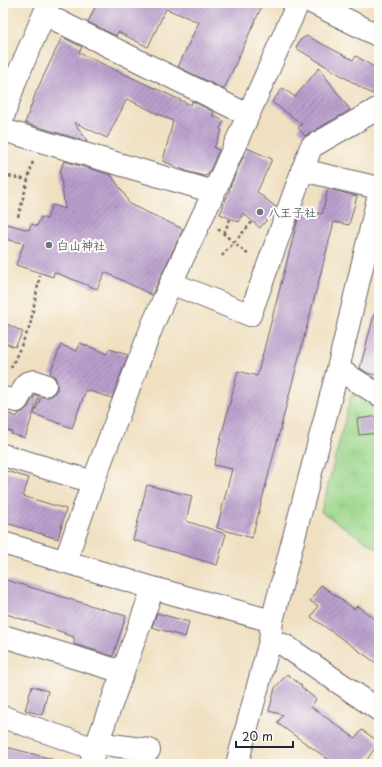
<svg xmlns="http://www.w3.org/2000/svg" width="382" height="767" font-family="'Playpen Sans','Klee One',sans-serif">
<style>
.park{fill:url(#park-tufts);stroke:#5e7c62}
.building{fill:url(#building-hatch)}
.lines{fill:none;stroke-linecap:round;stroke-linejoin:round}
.minor-casing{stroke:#6a646a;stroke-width:24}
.highway-casing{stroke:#6a646a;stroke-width:24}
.path{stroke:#6a646a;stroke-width:2.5;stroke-dasharray:3 3;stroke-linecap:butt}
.minor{stroke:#fff;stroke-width:22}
.highway{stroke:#fff;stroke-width:22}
.worship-dot{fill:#6b7280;stroke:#fdfcf7;stroke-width:1.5}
.labels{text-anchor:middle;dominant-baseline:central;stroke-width:4;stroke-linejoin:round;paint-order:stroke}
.worship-label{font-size:12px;font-weight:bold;fill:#5b616d;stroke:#fdfcf7;text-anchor:start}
</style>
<defs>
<pattern id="park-tufts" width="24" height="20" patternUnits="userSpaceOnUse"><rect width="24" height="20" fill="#9ad589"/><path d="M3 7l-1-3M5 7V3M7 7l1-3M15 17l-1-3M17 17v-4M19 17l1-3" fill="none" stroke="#84b777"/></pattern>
<pattern id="building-hatch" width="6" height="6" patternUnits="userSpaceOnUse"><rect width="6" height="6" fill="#b99fcc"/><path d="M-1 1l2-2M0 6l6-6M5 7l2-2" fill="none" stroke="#9681a7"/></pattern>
</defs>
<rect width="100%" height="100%" fill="#fdfcf7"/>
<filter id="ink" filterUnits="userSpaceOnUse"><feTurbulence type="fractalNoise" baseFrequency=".025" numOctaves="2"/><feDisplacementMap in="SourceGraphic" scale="8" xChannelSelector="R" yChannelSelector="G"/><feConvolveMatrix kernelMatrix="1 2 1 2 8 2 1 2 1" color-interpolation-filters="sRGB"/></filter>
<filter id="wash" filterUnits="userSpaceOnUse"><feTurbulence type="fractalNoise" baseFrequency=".012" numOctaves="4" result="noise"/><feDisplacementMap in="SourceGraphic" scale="16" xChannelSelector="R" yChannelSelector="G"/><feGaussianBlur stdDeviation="0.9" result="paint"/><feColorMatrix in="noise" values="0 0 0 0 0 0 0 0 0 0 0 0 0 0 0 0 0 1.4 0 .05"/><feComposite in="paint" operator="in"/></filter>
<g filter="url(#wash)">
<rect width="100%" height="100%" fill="#f0e0c1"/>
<path class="park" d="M360,393L379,405V550L321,512L351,396Z"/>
<g id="blocks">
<path class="building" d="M97,3H251L261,8L224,89L178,67L199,22L166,9L148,47L118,32L116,36L88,22Z
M307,36L353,60L356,56L379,70V96H377L372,93V94L296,48L300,40Z
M62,37L82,47L79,53L191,105L192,101L214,112L212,115L224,121L220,129L222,130L214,148L219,150L208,175L204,176L189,172L163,161L173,121L127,99L107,138L74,122L88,142L25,123L36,92Z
M319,68L350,110L305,136L298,128L302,124L272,102L283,88L295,97Z
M247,148L272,159L257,192L276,207L274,211L260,228L243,213L239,222L220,214L230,189H229Z
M64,161L111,175L125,195L129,204L183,229L152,295L105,272L97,289L54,272L53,277L16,265L24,243L4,239L7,224L29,230L31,224L37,226L41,217L47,219L52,205L65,209L60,171Z
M328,189L357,196L349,225L334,222L252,538L217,528L232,469L214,465L238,371L257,376L297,223L302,209L322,214Z
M374,315H379V376L368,373L360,368Z
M3,322L23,332L15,347L3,342Z
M80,343L107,354L109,349L128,355L112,398L86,390L72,428L34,414L41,397H48L53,395L57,390V382L55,377L50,373L61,345L77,351Z
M35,395L39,396L25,438L11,434L12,432L3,429V425L7,413L17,417L19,413L23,412L28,407Z
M379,416V433L359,435L357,419Z
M3,470L29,478L23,496L66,509L58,539L3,522Z
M147,485L192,496L186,521L226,534L217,565L133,540Z
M3,579L126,616L113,656L74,644V637L64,634L65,633L3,613Z
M321,585L354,609L357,606L379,622V665L311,617L318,606L310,601Z
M157,613L189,622L185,637L152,627Z
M287,674L302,686L301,687L316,699L311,707L355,738L362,730L379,742L364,764H335L277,723L283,715L269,711L275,688Z
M32,686L48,691L42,715L25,710Z
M3,746L52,759L51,764H3Z"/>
</g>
</g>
<g filter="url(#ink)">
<use href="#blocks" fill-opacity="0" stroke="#6a646a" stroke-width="1"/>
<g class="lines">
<g class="minor-casing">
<path id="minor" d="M44,14L248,115
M3,117L16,79L49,3
M3,130L214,192
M302,170L379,188
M171,283L250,315L311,147L379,108
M338,369L379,395
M3,398L17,401L27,383L34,381L45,385
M3,455L93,482
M3,543L153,588L272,621
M65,562L93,482L153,324L171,283L214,192L298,3
M3,636L123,672
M270,641L284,645L379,710
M3,717L95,749
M97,743L149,750
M91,764L95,749L153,588
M237,764L270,641L272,621L338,369L379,194"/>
</g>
<g class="highway-casing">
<path id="highway" d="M313,3L379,36"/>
</g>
<path class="path" d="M3,175L28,180
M18,217L33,161
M218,229L246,253L250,254
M224,233L230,219
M222,256L252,222
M11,368L30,326L40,275"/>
<use href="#minor" class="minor"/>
<use href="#highway" class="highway"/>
</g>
</g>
<g class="worship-dot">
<circle cx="260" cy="212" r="4"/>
<circle cx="49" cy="245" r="4"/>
</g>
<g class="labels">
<g class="worship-label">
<text x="268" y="212">八王子社</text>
<text x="57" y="245">白山神社</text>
</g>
</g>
<rect width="382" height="767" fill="none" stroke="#fdfcf7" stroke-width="16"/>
<path d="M236 741v6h57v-6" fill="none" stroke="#22223b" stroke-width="2"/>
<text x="242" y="741" font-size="12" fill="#22223b" stroke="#fdfcf7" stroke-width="3" paint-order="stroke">20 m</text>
</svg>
